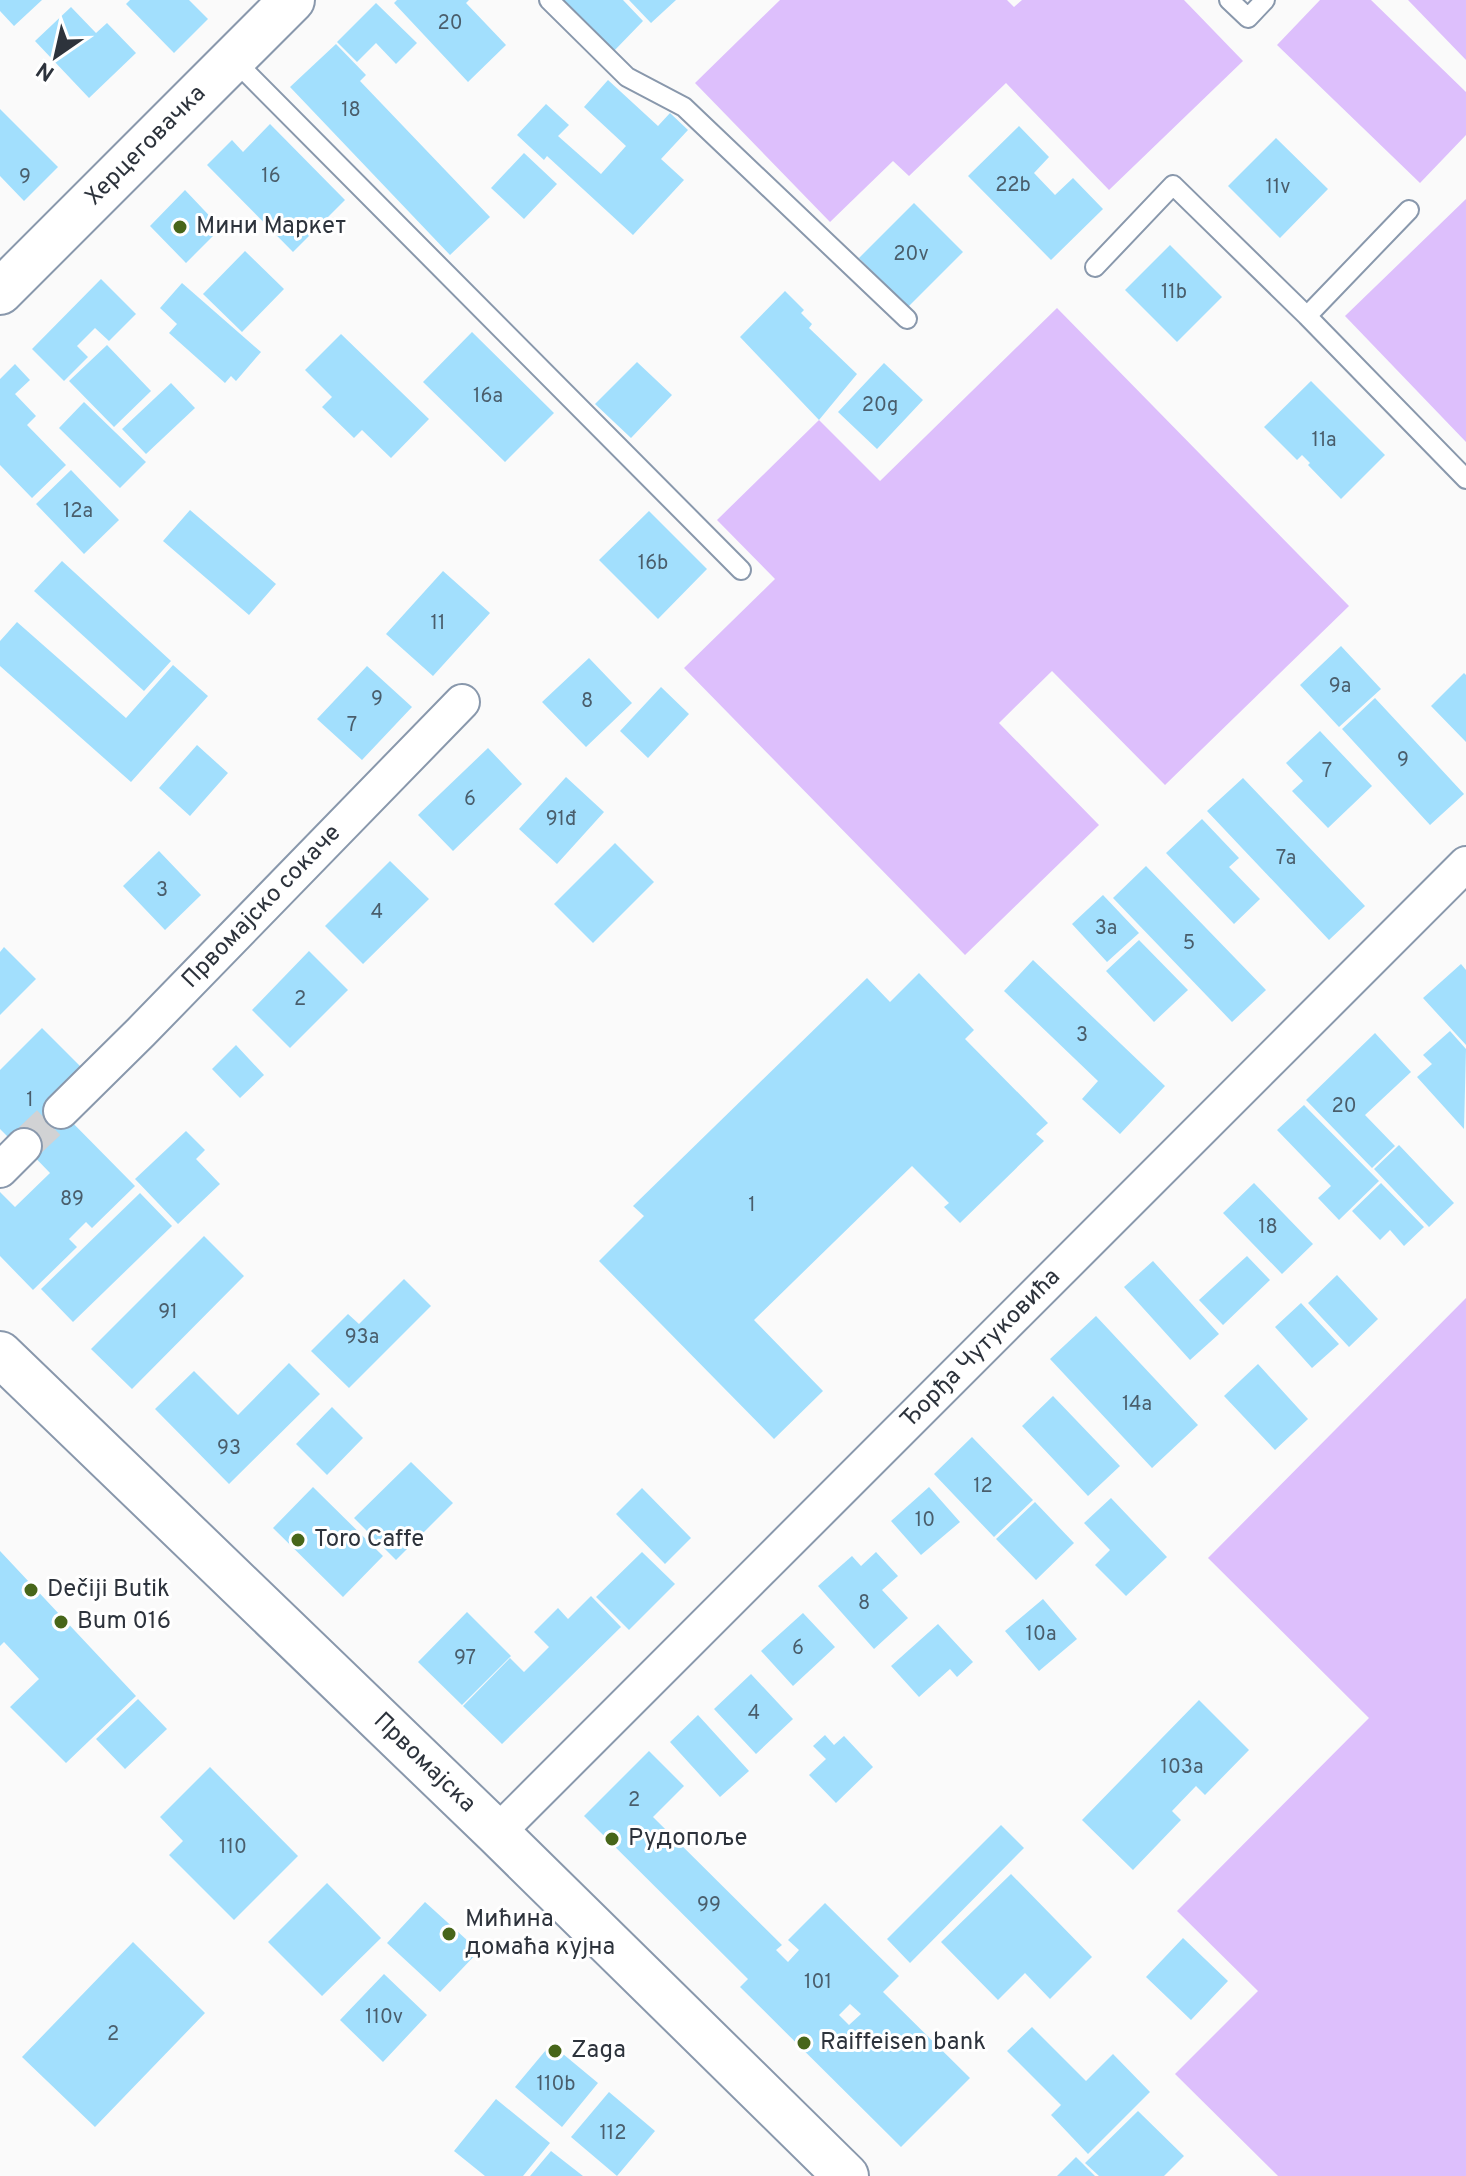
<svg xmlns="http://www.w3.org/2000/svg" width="1466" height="2176" font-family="Overpass,sans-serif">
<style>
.green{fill:#ddbffc}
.building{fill:#a2dffd;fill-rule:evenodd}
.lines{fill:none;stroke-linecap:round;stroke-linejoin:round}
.minor-tunnel{stroke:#d1d2d4;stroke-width:34;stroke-dasharray:34 17;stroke-linecap:butt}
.service-casing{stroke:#8998ac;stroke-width:22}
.minor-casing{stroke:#8998ac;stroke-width:38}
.tertiary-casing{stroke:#8998ac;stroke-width:48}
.secondary-casing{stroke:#8998ac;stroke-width:48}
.service{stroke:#fff;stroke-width:18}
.minor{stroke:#fff;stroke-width:34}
.tertiary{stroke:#fff;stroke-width:44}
.secondary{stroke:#fff;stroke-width:44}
.poi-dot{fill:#47661a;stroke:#fff;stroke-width:3}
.labels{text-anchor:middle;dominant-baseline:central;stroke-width:6;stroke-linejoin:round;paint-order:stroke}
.number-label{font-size:20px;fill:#4a5e6c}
.street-label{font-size:24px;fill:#2d333c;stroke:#fff}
.poi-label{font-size:24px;fill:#2d333c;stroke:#fff;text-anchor:start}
</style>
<rect width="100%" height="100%" fill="#fafafa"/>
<path class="green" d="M780,0H1007L1014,7L1022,0H1184L1243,61L1109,190L1006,83L909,176L893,161L830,222L695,83Z
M1320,0H1371L1466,92V135L1420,183L1277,45Z
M1408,0H1466V60Z
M1466,199V442L1345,316Z
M1057,308L1349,606L1165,785L1052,671L999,723L1099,825L965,955L684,668L775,579L717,520L819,420L880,481Z
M1466,1298V2176H1278L1175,2074L1258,1991L1177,1911L1369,1718L1208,1558Z"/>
<path class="building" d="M0,0H42L14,26L0,11Z
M130,0H189L208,19L174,53L126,4Z
M397,0H469L466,3L506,45L468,82L394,3Z
M561,0H623L643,21L613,52Z
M629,0H676L651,23Z
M376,3L417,43L396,64L376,43L357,62L337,42Z
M71,7L96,33L107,23L136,53L89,98L35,41Z
M336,44L366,75L360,81L490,217L450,255L290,87Z
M608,80L658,126L670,113L688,130L661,159L684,180L633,235L547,156L544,160L517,135L546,104L569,125L558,136L601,174L626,146L584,107Z
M0,109L58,167L24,201L0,176Z
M270,124L345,200L293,252L207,165L232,140L243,152Z
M1019,126L1049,157L1034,173L1055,195L1073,178L1103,209L1051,260L968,176Z
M1276,138L1328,189L1280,238L1228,186Z
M524,153L557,184L524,219L491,188Z
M185,190L221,228L186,263L150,226Z
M914,203L963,252L908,307L859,258Z
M1170,245L1222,297L1177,342L1125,290Z
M245,251L284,289L242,332L203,294Z
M101,279L136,314L109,341L95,328L77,346L88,357L64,381L32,349Z
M182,283L261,352L236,381L231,376L225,383L169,333L177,324L160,308Z
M785,291L804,310L801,313L812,324L809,328L857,374L819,420L740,337Z
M472,332L554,413L505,462L423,382Z
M341,334L429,419L391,458L362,430L354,438L322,407L332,397L305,370Z
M107,345L151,391L114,427L69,381Z
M637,362L672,395L631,438L595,404Z
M884,363L923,400L877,449L838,412Z
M15,364L30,380L15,394L36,416L27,425L66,465L32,498L0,465V379Z
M1311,381L1385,455L1341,499L1308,465L1310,463L1302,455L1297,460L1264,427Z
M171,383L195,408L146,454L122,429Z
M84,402L146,462L120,488L59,428Z
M71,470L119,520L84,554L36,504Z
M190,510L276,584L249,615L163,541Z
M649,511L707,569L658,619L599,560Z
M62,561L171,661L144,691L34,591Z
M443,571L490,613L433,676L386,634Z
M17,622L126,718L173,665L208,696L131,782L0,666V641Z
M1341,646L1381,689L1339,727L1300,685Z
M589,658L632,703L586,747L542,702Z
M367,666L412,707L362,760L317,719Z
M1464,673L1466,675V742L1431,706Z
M661,687L689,714L648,758L620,731Z
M1375,698L1464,794L1430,825L1342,729Z
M1320,731L1372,786L1328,828L1292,791L1303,781L1286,763Z
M197,745L228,773L190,816L159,788Z
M488,748L522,784L453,851L418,815Z
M566,777L604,812L557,864L519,829Z
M1243,778L1365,906L1329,940L1207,811Z
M1202,819L1239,858L1229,867L1260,899L1234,924L1166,853Z
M615,843L654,882L593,943L554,904Z
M159,851L201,895L165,930L123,886Z
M390,861L429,899L363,964L325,926Z
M1146,866L1266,990L1232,1022L1113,898Z
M1103,895L1139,933L1107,962L1072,924Z
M1139,940L1188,990L1154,1022L1106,971Z
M4,947L36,979L0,1015V952Z
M309,951L348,990L290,1048L252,1010Z
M1033,960L1165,1086L1120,1134L1082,1099L1098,1081L1004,991Z
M1461,964L1466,970V1045L1423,998Z
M919,973L974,1030L965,1039L1048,1123L1036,1134L1044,1141L960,1223L944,1207L949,1203L912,1166L754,1320L823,1391L774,1439L599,1261L644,1216L633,1206L867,978L890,1002Z
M42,1028L88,1074L16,1145L0,1129V1070Z
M1450,1031L1466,1049L1464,1129L1417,1077L1432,1064L1423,1055Z
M1375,1033L1411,1072L1365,1115L1395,1146L1372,1168L1306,1100Z
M236,1045L264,1075L240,1098L212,1069Z
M1304,1105L1379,1181L1339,1220L1318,1198L1331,1186L1277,1130Z
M59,1109L135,1186L92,1228L86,1222L69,1239L77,1247L33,1290L0,1256V1192L15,1207L50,1173L23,1145Z
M186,1131L205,1150L196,1159L220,1184L178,1224L135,1179Z
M1399,1145L1454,1203L1429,1227L1374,1169Z
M1254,1183L1313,1244L1282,1274L1223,1213Z
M1381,1183L1424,1227L1404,1246L1390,1230L1380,1240L1352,1211Z
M140,1193L172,1226L73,1322L41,1289Z
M204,1236L244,1276L132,1389L91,1349Z
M1247,1256L1270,1280L1223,1325L1199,1300Z
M1153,1261L1219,1334L1190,1360L1124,1287Z
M1337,1275L1378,1319L1349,1347L1308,1303Z
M404,1279L431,1306L349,1388L311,1351L348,1314L359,1324Z
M1301,1303L1339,1344L1312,1368L1275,1327Z
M1096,1316L1198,1425L1152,1468L1050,1359Z
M289,1363L320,1394L229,1484L155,1409L194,1371L238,1415Z
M1258,1364L1308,1419L1275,1450L1224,1396Z
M1053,1396L1120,1466L1088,1496L1022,1426Z
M332,1407L363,1438L327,1475L296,1444Z
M972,1437L1033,1500L994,1537L934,1474Z
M411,1462L453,1503L396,1560L354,1518Z
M313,1487L383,1556L343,1597L273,1528Z
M929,1487L960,1522L921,1555L891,1521Z
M642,1488L691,1538L665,1564L616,1514Z
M1111,1498L1167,1557L1126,1596L1095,1565L1110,1550L1084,1523Z
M1035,1502L1074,1543L1036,1580L996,1539Z
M0,1551L136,1696L66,1763L10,1707L39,1679L4,1642L0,1646Z
M642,1552L675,1584L629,1630L596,1597Z
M876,1552L898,1576L882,1590L908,1618L874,1649L818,1586L852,1556L861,1566Z
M591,1596L621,1627L502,1744L463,1706L510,1658L524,1672L549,1647L534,1632L558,1608L568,1619Z
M1043,1599L1077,1639L1039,1671L1005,1631Z
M467,1612L511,1656L462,1705L418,1662Z
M803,1613L835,1647L793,1686L761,1651Z
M938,1624L973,1662L957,1677L950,1669L919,1697L891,1666Z
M751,1674L793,1719L756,1754L714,1709Z
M138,1699L167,1729L125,1769L96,1739Z
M1199,1700L1249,1750L1205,1795L1196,1786L1172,1811L1181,1820L1133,1870L1082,1820Z
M698,1715L749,1771L720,1797L670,1742Z
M825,1735L834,1745L844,1736L873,1767L836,1803L809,1775L826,1759L813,1746Z
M649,1751L684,1786L653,1817L782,1945L776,1950L788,1962L799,1950L788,1940L825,1903L899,1976L883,1992L970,2078L901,2147L740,1987L748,1979L584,1816ZM850,2004L861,2014L849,2025L839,2015Z
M210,1767L298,1856L234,1920L169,1855L183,1841L160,1817Z
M1001,1825L1024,1848L910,1963L887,1939Z
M1011,1874L1092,1957L1050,1999L1025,1973L998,2000L941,1942Z
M327,1883L381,1938L322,1996L268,1942Z
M425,1902L479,1951L440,1992L387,1943Z
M1183,1938L1228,1981L1191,2020L1146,1977Z
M133,1942L205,2013L95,2127L22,2057Z
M384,1974L427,2015L383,2062L340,2020Z
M1032,2027L1086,2081L1113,2054L1150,2092L1088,2154L1051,2115L1061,2105L1007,2051Z
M551,2044L598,2083L562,2127L515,2087Z
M609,2092L655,2131L617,2176L571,2137Z
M496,2099L550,2143L523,2176H485L454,2151Z
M1138,2111L1184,2156L1164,2176H1099L1085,2163Z
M551,2151L583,2176H530Z
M1076,2157L1095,2176H1057Z"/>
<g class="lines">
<path class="minor-tunnel" d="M24,1146L61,1111"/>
<g class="service-casing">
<path id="service" d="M549,0L627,77L684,107L907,319
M1229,0L1248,18L1265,0
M233,59L741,570
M1095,267L1173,185L1307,316L1466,479
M1307,316L1409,210"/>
</g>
<g class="minor-casing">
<path id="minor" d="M61,1111L141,1032L462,702
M0,1170L24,1146
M497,1833L1466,864"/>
</g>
<g class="tertiary-casing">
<path id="tertiary" d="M0,292L292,0"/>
</g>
<g class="secondary-casing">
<path id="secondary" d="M0,1354L497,1833L846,2176"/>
</g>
<use href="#service" class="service"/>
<use href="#minor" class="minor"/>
<use href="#tertiary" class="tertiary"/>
<use href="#secondary" class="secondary"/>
</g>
<g class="poi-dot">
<circle cx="180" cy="227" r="8"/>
<circle cx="298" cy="1540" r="8"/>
<circle cx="31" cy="1590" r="8"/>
<circle cx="61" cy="1622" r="8"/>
<circle cx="612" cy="1839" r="8"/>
<circle cx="449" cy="1934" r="8"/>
<circle cx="804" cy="2043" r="8"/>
<circle cx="555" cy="2051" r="8"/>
</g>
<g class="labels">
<g class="number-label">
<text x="450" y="24">20</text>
<text x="351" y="111">18</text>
<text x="271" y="177">16</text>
<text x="25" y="178">9</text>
<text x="1013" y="186">22b</text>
<text x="1278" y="188">11v</text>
<text x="911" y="255">20v</text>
<text x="1174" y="293">11b</text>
<text x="488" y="397">16a</text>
<text x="880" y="406">20g</text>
<text x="1324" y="441">11a</text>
<text x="78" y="512">12a</text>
<text x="653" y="564">16b</text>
<text x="438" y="624">11</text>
<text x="1340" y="687">9a</text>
<text x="377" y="700">9</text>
<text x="587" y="702">8</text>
<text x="352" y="726">7</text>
<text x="1403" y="761">9</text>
<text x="1327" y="772">7</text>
<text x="470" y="800">6</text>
<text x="561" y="820">91đ</text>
<text x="1286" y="859">7a</text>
<text x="162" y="891">3</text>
<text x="377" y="913">4</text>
<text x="1106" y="929">3a</text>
<text x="1189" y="944">5</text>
<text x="300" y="1000">2</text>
<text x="1082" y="1036">3</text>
<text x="30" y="1101">1</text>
<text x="1344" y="1107">20</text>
<text x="72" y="1200">89</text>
<text x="752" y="1206">1</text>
<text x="1268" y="1228">18</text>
<text x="168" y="1313">91</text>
<text x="362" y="1338">93a</text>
<text x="1137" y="1405">14a</text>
<text x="229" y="1449">93</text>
<text x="983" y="1487">12</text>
<text x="925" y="1521">10</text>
<text x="864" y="1604">8</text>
<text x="1041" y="1635">10a</text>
<text x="798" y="1649">6</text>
<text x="465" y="1659">97</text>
<text x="754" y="1714">4</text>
<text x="1182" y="1768">103a</text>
<text x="634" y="1801">2</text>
<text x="233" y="1848">110</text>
<text x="709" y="1906">99</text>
<text x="818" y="1983">101</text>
<text x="384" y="2018">110v</text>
<text x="113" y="2035">2</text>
<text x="556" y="2085">110b</text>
<text x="613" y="2134">112</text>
</g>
<g class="street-label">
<text transform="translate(146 146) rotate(-45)">Херцеговачка</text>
<text transform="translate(262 907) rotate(-46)">Првомајско сокаче</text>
<text transform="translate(981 1349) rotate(-45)">Ђорђа Чутуковића</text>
<text transform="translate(424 1763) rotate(44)">Првомајска</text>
</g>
<g class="poi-label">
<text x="196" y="227">Мини Маркет</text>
<text x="314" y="1540">Toro Caffe</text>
<text x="47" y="1590">Dečiji Butik</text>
<text x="77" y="1622">Bum 016</text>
<text x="628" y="1839">Рудопоље</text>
<text x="465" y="1920">Мићина<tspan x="465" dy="28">домаћа кујна</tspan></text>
<text x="820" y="2043">Raiffeisen bank</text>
<text x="571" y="2051">Zaga</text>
</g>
</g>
<g transform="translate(56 56) rotate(214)" stroke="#ffffff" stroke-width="6" paint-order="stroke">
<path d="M0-6L14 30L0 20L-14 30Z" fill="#2d333c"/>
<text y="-12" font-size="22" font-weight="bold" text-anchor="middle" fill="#2d333c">N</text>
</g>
</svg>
